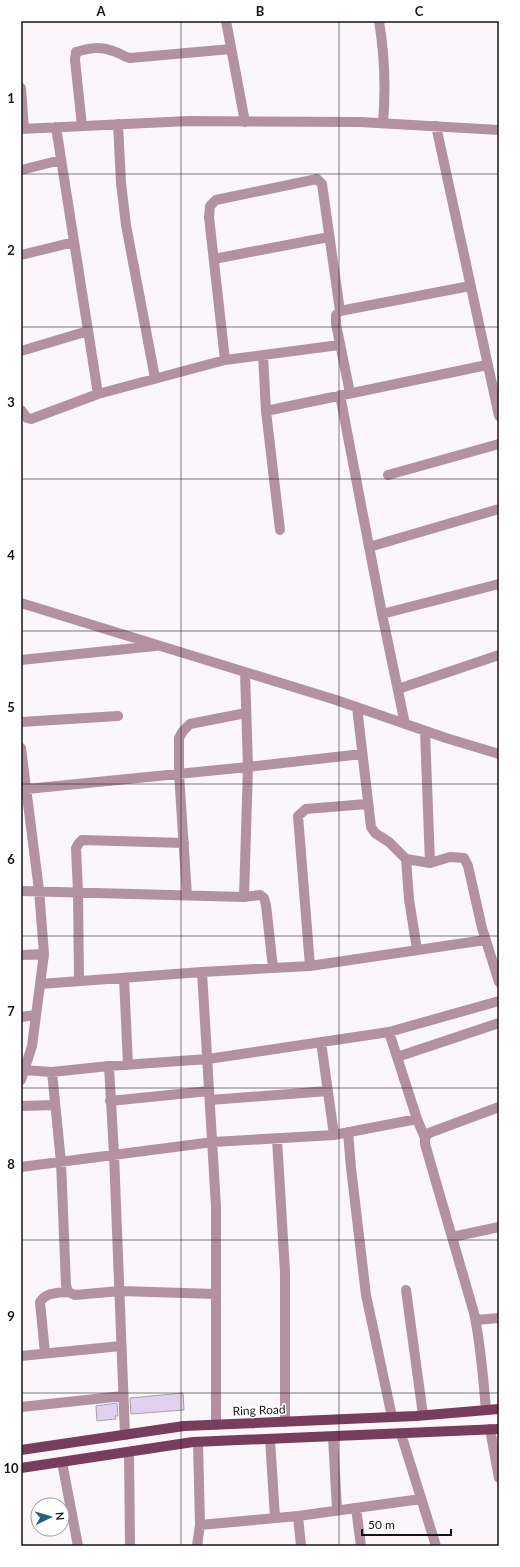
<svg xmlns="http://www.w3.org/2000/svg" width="520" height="1567" font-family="Lato,sans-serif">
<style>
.building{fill:#e2d1ee;stroke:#a5a2a7}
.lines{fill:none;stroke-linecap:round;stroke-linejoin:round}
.street{stroke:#b491a1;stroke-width:10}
.primary{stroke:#773d5b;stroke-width:10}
.grid{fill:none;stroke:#161516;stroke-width:1;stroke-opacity:0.55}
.labels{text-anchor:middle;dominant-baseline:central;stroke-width:3;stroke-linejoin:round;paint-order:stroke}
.street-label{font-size:12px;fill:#161516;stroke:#fff}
.neatline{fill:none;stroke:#161516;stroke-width:1.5}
.grid-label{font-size:13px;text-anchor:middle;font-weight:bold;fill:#161516}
</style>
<rect width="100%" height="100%" fill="#faf6fa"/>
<path class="building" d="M183,1393L184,1410L131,1414L130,1398Z
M117,1403L118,1416H115L116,1419L97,1421L96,1406Z"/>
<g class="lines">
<path class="street" d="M226,21L245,122
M379,21C385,57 386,87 383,123
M21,88L24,129
M118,124L121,183L126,225L155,378
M82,126L75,60L76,52C89,48 100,46 113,51C120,53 124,57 130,58L231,49
M436,126L499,416
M56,127L98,394
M21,129L189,121L360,122L499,130
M21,170L61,160
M21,255L74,242
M214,259L329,237
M21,351L88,331
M263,355L266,411L280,530
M225,360L209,217L210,206L216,200L317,179L322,184L340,311
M350,393L336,324V315L340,311L470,286
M340,395L382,614L405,724
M21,410L27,418L31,419L98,394L225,360L339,345
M266,411L487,365
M388,475L499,444
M369,547L499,509
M21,603L336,700L446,738L499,754
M382,614L499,584
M21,660L155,646
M398,689L499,655
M357,707L371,827L375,833L389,842L406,859L430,863L450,857L464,858L468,866L482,928L499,982
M21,722L118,716
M425,731L430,863
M21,748L39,890L44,954L32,1046L21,1080
M27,789L248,767L362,754
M406,859L409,899L417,950
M21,891L244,897L260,895L264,898L266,905L273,968
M187,895L179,774V738L183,731L190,724L246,713
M244,897L248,767L245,672
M21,955L44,954
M310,966L298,816L306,809L367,804
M202,972L216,1207V1425
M124,978L128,1065
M79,981L78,892L76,848L79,843L82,840L184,843
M40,984L202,972L310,966L485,940
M21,1017L35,1015
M389,1032L417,1119L425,1138V1144L474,1313C481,1345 483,1377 486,1410
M321,1042L334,1135
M397,1057L499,1023
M109,1066L114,1154L125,1435
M24,1070L52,1072L109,1066L208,1059L389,1032L499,1001
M52,1072L61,1162L66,1285L68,1292L75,1295L120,1291L216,1294
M210,1100L328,1091
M110,1101L209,1091
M21,1106L54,1105
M348,1132L351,1168L366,1295L392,1417
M425,1138L429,1133L499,1107
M277,1139L285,1272V1422
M21,1167L213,1142L334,1135L417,1119
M452,1237L499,1227
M406,1290L423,1415
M476,1320L499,1318
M45,1353L40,1302C46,1292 58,1293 68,1292
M21,1356L121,1346
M21,1407L123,1396
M490,1429L499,1478
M401,1434L436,1546
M333,1437L337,1510
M270,1439L275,1518
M129,1452L130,1546
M62,1462L78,1546
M356,1508L361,1546
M298,1516L301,1546
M200,1525L298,1516L421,1499
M197,1546L200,1525L198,1442"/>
<path class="primary" d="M21,1450L184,1426L416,1416L499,1409
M21,1468L193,1442L499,1429"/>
</g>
<path class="grid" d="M181,21V1546M339,21V1546M21,174H499M21,327H499M21,479H499M21,631H499M21,784H499M21,936H499M21,1088H499M21,1240H499M21,1393H499"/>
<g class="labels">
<g class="street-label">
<text transform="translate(259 1410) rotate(-2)">Ring Road</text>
</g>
</g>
<rect width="520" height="1567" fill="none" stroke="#ffffff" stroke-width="44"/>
<g transform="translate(50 1517) rotate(85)"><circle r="19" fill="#ffffff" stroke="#a2a1a2"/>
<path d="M0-3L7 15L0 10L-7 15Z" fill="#2b5e7b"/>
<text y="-6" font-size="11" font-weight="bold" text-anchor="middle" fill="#161516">N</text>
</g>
<path d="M362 1529v6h89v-6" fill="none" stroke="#161516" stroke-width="2"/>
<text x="368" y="1529" font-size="12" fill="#161516" stroke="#ffffff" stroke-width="3" paint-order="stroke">50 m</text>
<rect x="22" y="22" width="476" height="1523" class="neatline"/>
<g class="grid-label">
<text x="101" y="16">A</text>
<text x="260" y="16">B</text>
<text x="419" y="16">C</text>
<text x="11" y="103">1</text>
<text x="11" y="255">2</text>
<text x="11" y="407">3</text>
<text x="11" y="560">4</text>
<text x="11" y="712">5</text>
<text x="11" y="864">6</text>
<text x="11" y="1016">7</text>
<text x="11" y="1169">8</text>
<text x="11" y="1321">9</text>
<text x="11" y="1473">10</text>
</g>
</svg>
